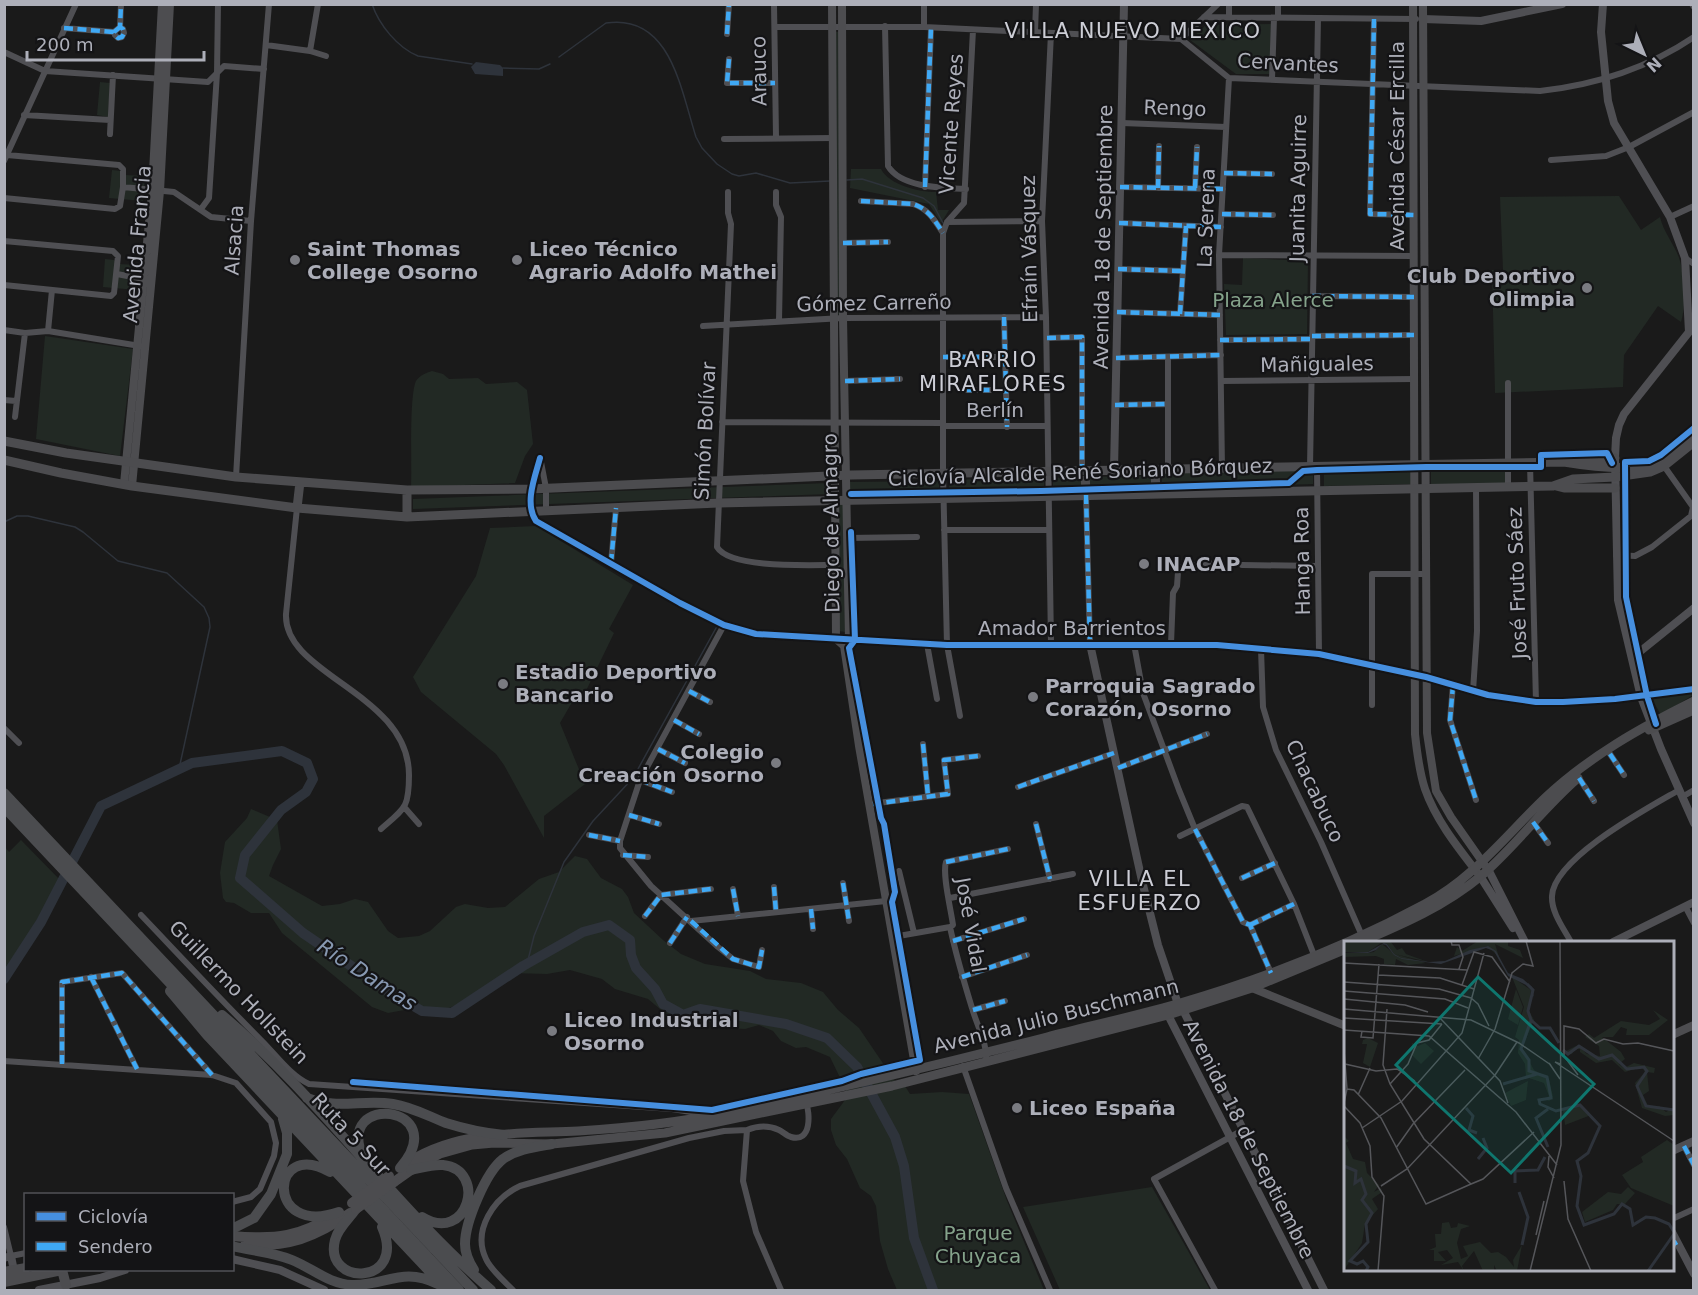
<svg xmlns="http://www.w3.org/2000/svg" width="1698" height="1295" font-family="'DejaVu Sans',sans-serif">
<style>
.green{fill:#222924}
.water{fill:#2e333b}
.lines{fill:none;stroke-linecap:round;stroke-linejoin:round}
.stream{stroke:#2e333b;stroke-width:1.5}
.river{stroke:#2e333b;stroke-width:10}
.minor{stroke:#4f4f53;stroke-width:6}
.tertiary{stroke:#4f4f53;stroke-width:8}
.secondary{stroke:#4d4d50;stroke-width:8}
.primary{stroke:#4c4c4f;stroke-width:9}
.trunk{stroke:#4c4c4f;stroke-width:10}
.motorway{stroke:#4b4c4f;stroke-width:10}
.trunk-bridge{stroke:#4c4c4f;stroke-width:10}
.quiet{stroke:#3fa9f5;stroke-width:4.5;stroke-dasharray:9 4.5;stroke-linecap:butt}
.cycleway-casing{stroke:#141416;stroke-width:10}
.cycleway{stroke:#468fdf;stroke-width:6}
.poi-dot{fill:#7a7b81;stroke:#141416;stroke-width:2}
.labels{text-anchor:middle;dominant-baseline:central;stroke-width:4.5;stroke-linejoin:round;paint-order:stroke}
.street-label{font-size:20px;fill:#adafb9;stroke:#141416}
.poi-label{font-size:20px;font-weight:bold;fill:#adafb9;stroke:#141416;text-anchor:start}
.park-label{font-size:20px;fill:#85a38b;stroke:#141416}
.neighbourhood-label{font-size:21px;letter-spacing:1.5px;fill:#cdced6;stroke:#141416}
.water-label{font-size:21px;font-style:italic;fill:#8798b1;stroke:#141416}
.inset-river{fill:none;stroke:#2e333b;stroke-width:3}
.inset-road{fill:none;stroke:#55565a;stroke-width:1.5}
.view{fill:#0f766e;fill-opacity:0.15;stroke:#0f766e;stroke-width:3}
.inset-edge{fill:none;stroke:#adafb9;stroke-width:3}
</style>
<rect width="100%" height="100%" fill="#1a1a1a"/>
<path class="green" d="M1271,24L1270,74H1236L1190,40L1206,25Z
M836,32H839L842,314L837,315Z
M100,82L110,83L108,117L97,115Z
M851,169H881C889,185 919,192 936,192L938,210H949L941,223L929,204L850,188Z
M112,170L121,171L125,175L145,176L143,201L109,198Z
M1619,196L1641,230L1660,217C1664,234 1676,246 1680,261C1684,275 1686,308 1681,322L1658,306L1624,355L1623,387L1495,393L1492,270H1503L1500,197Z
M1243,258L1308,261L1307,334L1226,335L1224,284L1242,285Z
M105,259L114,260L118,264L138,265L136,290L103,287Z
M45,336L133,349L120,456L36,439Z
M432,371L443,374L449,379L478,378L486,384L517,382L527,390L533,444L525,456L515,483L411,487C412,467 409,396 416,381C420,375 426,373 432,371Z
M1411,466V484L1324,486V468Z
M1506,467L1507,483L1431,485V469Z
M1313,469V484L1162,489V473Z
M1151,476V488L1089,489V477Z
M1044,477V488L949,491V480Z
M1082,477L1083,489H1053V478Z
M939,481V493L850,494V482Z
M830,483V494L413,509V499Z
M839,505H844L845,632L839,631Z
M536,526L633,585L609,629L614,633L583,697L571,704L560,723L585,784L544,816V838L504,765L496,754L421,692L413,677L476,576L490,528Z
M1687,692L1693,695L1661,715L1652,699Z
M251,809L277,820L281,849L273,865L269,876L322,906L340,904L355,899L368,902L388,931L398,938L419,936L430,931L456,907L465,904L488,908L505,907L539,879L559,872L575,856L587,859L601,878L622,889L628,897L634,913L663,940L681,954L705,964L750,971L766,979L801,983L823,992L838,1010L859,1028L895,1081L903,1083L910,1094L942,1092L969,1094L1007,1201L1044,1290H897L888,1269L880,1241L876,1206L871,1196L860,1188L847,1159L836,1145L831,1130V1119L845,1100L846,1090L830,1057L806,1047L796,1048L781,1041L773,1031L759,1025L745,1029L729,1028L705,1020L678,1024L648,999L615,989L602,979L570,970L547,974L510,973L474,999L446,1009L422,1012L410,1009L388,1013L372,1007L282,933L269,913H251L234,903L226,902L223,898L220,873L225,842L247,818Z
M21,840L60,880L43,910L5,972V847L9,852Z
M1152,1187L1210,1290H1060L1023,1207Z"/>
<path class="water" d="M476,62L500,65L503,68V76L475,74L471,67Z"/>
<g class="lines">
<path class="stream" d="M372,4C379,25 398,48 418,56L472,64
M559,57L606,23C671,13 681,91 696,137L702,148L717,164L732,174L739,176L756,173L790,183L830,181
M503,68L539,69L550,64
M847,180L862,179L923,198L934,206L943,223
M4,522L17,516H28L75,527L83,532L118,561L167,573L204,607L209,618L210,627L179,769
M527,964L534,936L564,862L593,821L633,778L716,628"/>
<path class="river" d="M4,979L41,922L101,806L192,763L282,751L307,763L313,779L306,792L281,810L245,855L240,878L303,933L388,991L422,1011L452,1013L523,966L583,932L609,925L630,940L631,955L636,968L655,989L663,1004L683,1015L700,1009L786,1024L827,1038L857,1067L895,1137L904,1166L914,1238L933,1290"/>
<path class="minor" d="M774,4L776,137
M1692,4L1694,7
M1204,17L1416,19
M1229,17V4
M1278,18V4
M1374,19L1370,214L1414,215
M885,26L888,166C901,188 944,188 966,189
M120,27L114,32L115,35L118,38L122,37L124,33L123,29L120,27L121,4
M775,27H924L1181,39L1229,78L1540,91C1595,85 1648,68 1694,37
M924,27V4
M64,28L114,32
M1035,32L1036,4
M1051,33L1042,221L1046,317L1051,644
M727,34L729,4
M1181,39L1218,4
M266,45L310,51L318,4
M310,51L326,56
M4,52L45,71L208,82L224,66L264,69
M729,59L727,83H775
M1272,79L1274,18
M24,115L110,120
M1122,123L1226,127
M110,134L113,75
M724,139L833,138
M1551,160L1606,156L1629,147L1694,112
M4,161L76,4
M1224,173L1272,174
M123,187L174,192L211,217L251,221
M925,187L931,28
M1120,187L1223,189
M1158,188L1159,146
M1195,188L1197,147
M728,192V213L731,224L717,547C730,569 811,565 836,565
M776,192V205L781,217L779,321
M4,198L115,209L120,206L123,187V169L119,165L7,155
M861,201L913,204C928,209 934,219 943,233
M201,209L209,198L217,73L218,4
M1222,214L1273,215
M1670,217L1694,206
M947,222L1042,221
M1119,223L1221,227
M4,241L113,251L118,256L114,293L111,296L4,285
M843,243L888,242
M1219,255L1414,256
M1685,258L1694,264
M1118,269L1182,271
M117,274L143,279
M1312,296L1414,297
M1117,312L1220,315
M1180,314L1186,226
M1004,317L1007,427
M703,326L843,318L1046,317
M4,330L25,333L48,331L140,346
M48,331L52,290
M1312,336L1414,335
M1047,338L1082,337V471
M1220,340L1312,339
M943,357H1005
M1116,358L1221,355
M845,381L900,379
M1221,381L1414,379
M1508,383V487
M967,390H1006
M4,400L16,401
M1115,405L1167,404
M15,417L25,333
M722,422L943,423
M943,426H1047
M541,462L546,488V511
M1530,463L1536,702
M1310,467L1318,18
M1317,467L1319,654
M1168,469V358
M1222,469L1219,255L1229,78
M236,477L251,221L269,4
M1086,495L1090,644
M297,508L286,614C283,675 409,693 409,775C409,808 405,808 381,829
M532,511L531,489L540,458
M944,530H1048
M847,538L917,537
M1616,555L1635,556L1652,547L1691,516L1693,507L1664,466
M611,563L616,508
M1242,565L1318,566
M724,625L640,780L620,841V848L651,886L718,947L733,959L759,967L762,950
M927,644L937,699
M1134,644L1143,693L1179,790L1195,829L1243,922L1250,925L1271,973
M1171,644L1173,593L1177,586L1178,572L1180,567L1210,563
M1261,649L1263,707L1276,750L1321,842L1363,938
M1453,685L1450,720L1476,800
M689,691L710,702
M1473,691L1477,631L1476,487
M1372,705V574H1426
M960,716L947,645L943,474V233L947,222L964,203L973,30
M674,720L699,734
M4,728L19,743
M923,744L928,796
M658,749L685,763
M1610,754L1624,775
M1118,768L1207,734
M1579,778L1594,801
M640,780L672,792
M1018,787L1114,753
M1682,797L1694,790
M870,804L948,794L944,760L978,756
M405,808L419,824
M629,815L659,824
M1533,822L1548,843
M1036,824L1050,879
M589,835L620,841
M1180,836L1242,806L1247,807L1294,904L1314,955
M623,855L648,857
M899,871L914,933
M1242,878L1275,863
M843,883L849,921
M774,887L776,912
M733,889L738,916
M950,898L1073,874
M1685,906L1694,923
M811,909L813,929
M141,915C181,957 221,1000 262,1041C276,1055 291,1076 309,1084L672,1109L704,1114
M645,916L661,895L711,889
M691,921L886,901
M1250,925L1294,904
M893,937L950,927
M953,941L1024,919
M1571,942C1564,929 1551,912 1552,896C1554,858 1648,808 1679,790
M670,943L687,917
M91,977L137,1069
M962,977L1027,955
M973,1010L1005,1001
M4,1061L212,1075L236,1083L271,1122L276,1143L274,1156L260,1189L251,1197L232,1202
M986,1062C988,1044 977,1026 972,1008C964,982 956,955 950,927L953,925C951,910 942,874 946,862L1008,849
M62,1064V982L122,973L212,1075
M963,1066L1006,1188L1050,1290
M1684,1146L1694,1165
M1672,1219L1694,1209
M4,1227L11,1256L26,1253
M513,1290C504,1281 491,1270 486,1259C472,1230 494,1198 520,1186L689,1138L724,1131L747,1130
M781,1290L756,1232L743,1181L747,1130C757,1126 768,1125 779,1130C783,1132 787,1136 791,1137C812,1143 810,1113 806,1102
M1215,1290L1154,1179L1243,1130"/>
<path class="tertiary" d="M1603,4L1601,32L1608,101L1614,123L1670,217L1685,258L1689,332L1624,414L1619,425L1616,438L1615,458L1618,600L1641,697L1661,749L1694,823
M1423,19L1481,21L1562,4
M1114,470L1124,4
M532,511L536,521L680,603L724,625L756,634L947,645H1217L1319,654L1426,677L1488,695L1536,702H1563L1615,699L1694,689
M1090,644L1142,881L1158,945L1178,1004L1183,1010L1324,1290
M1632,658L1694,608
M1488,869L1525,942
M1480,876L1513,928
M1613,942L1694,902
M1171,1012L1168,1015L1308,1290
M1672,1151L1694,1141
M1672,1232L1694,1274
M4,1258L11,1256L14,1271
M232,1259L280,1270L324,1290
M39,1290L100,1278L125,1270"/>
<path class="secondary" d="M832,4L836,639L844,646
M842,4L843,318L849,639L844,646
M1413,4L1415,734C1417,753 1419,771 1425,789C1436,821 1460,850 1480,876
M1423,4L1427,733L1436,791L1451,817L1486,867
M124,484L152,191L162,4
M132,486L160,191L170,4
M844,646L859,746L916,1071
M1251,985L1252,988L1346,1026
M1672,1035L1694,1025"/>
<path class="primary" d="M4,441L66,453L236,477L407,490L531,489L851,475L1564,462C1588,466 1635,472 1657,462C1670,455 1682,443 1694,433
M4,460L61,473L132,486L297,508L407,517L718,503L1553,486L1573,479L1615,477L1650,472L1664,466L1694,442
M1579,460L1615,458
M1155,470L1156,494
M1085,471L1086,495
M1556,486L1564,488H1615
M407,490V517
M297,508L300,482
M1649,730L1694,710
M1361,942C1403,924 1445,906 1481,876C1516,846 1543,808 1578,778
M401,1167C453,1129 517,1134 578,1131C625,1128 672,1124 718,1114C828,1091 938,1065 1047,1037C1090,1026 1134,1016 1177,1004C1260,980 1349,945 1425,904C1474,878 1507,834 1546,797C1590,756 1640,728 1694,701
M415,1167L440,1154L472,1145L494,1143L552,1144L665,1133L892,1086L1168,1015L1252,988L1346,949"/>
<path class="trunk" d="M394,1182L411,1170
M232,1236C277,1240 299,1237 338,1213
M245,1245C288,1247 315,1238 350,1213
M62,1270L66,1285
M4,1272L26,1268
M4,1282L62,1270"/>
<path class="motorway" d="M4,793L473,1290
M4,807L459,1290
M170,991L207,1035L447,1290
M222,1015C320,1098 394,1206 491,1290
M307,1098C337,1110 363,1099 393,1104C412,1107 428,1116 446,1123C465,1129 484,1133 504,1135
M363,1157C334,1091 454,1105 400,1168
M411,1170C421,1168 433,1164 443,1165C488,1170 468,1245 422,1217
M330,1172C270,1137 264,1238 339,1212
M356,1209C349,1219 338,1228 335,1240C323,1287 408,1286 382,1227
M232,1229L254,1218L271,1194L287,1154V1133L283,1119
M232,1246C252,1251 273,1252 292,1260C312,1268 329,1284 352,1285C386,1286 402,1266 438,1284
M474,1270C469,1262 465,1254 465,1244C465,1222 486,1172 503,1159C517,1149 535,1147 552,1144"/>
<path class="trunk-bridge" d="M352,1203L389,1176
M356,1209L394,1182"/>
<path class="quiet" d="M1374,19L1370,214L1414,215
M120,27L114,32L115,35L118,38L122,37L124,33L123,29L120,27L121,4
M64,28L114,32
M727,34L729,4
M729,59L727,83H775
M1224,173L1272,174
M925,187L931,28
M1120,187L1223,189
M1158,188L1159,146
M1195,188L1197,147
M861,201L913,204C928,209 934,219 943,233
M1222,214L1273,215
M1119,223L1221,227
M843,243L888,242
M1118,269L1182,271
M1312,296L1414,297
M1117,312L1220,315
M1180,314L1186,226
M1004,317L1007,427
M1312,336L1414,335
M1047,338L1082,337V471
M1220,340L1312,339
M943,357H1005
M1116,358L1221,355
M845,381L900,379
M967,390H1006
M1115,405L1167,404
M1086,495L1090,644
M611,563L616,508
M1453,685L1450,720L1476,800
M689,691L710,702
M674,720L699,734
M923,744L928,796
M658,749L685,763
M1610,754L1624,775
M1118,768L1207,734
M1579,778L1594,801
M640,780L672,792
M1018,787L1114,753
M873,804L948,794L944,760L978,756
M629,815L659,824
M1533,822L1548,843
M1036,824L1050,879
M1195,829L1243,922L1250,925L1271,973
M589,835L620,841
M623,855L648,857
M946,862L1008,849
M1242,878L1275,863
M843,883L849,921
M774,887L776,912
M733,889L738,916
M811,909L813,929
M645,916L661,895L711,889
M691,921L733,959L759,967L762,950
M1250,925L1294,904
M953,941L1024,919
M670,943L687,917
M91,977L137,1069
M962,977L1027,955
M973,1010L1005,1001
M62,1064V982L122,973L212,1075
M1684,1146L1694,1165
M1672,1245L1677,1242"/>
<g class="cycleway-casing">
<path id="cycleway" d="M540,458C535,477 524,503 536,521L680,603L724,625L756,634L947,645H1217L1319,654L1426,677L1488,695L1536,702H1563L1615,699L1694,689
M851,494L1041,491L1289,483L1303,471L1317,470L1426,467H1541V455L1607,453L1612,463
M1656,724L1647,696L1626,597L1625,462L1649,461L1661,455L1694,428
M353,1082L712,1110L842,1081L861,1074L920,1060L892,902L895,892L884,824L881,818L849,648L855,640L851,532"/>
</g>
<use href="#cycleway" class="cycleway"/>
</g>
<g class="poi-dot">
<circle cx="295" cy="260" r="6"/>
<circle cx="517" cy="260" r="6"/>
<circle cx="1587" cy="288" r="6"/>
<circle cx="1144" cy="564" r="6"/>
<circle cx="503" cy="684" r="6"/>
<circle cx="1033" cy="697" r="6"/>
<circle cx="776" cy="763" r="6"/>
<circle cx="552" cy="1031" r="6"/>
<circle cx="1017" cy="1108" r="6"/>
</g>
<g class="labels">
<g class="street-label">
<text transform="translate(1288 63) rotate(3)">Cervantes</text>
<text transform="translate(759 71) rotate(-91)">Arauco</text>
<text transform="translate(1175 108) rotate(2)">Rengo</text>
<text transform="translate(951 124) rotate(-86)">Vicente Reyes</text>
<text transform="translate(1397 146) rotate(-90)">Avenida César Ercilla</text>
<text transform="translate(1298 188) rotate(-89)">Juanita Aguirre</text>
<text transform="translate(1206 218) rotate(-88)">La Serena</text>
<text transform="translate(1103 237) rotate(-89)">Avenida 18 de Septiembre</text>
<text transform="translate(234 240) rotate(-86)">Alsacia</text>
<text transform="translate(137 244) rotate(-85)">Avenida Francia</text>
<text transform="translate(1029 249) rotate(-91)">Efraín Vásquez</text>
<text transform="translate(874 303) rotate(-1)">Gómez Carreño</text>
<text transform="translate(1317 364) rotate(-1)">Mañiguales</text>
<text x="995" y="410">Berlín</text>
<text transform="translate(705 431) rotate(-87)">Simón Bolívar</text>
<text transform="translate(1080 472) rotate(-2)">Ciclovía Alcalde René Soriano Bórquez</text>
<text transform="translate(831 523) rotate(-91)">Diego de Almagro</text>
<text transform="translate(1302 561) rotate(-91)">Hanga Roa</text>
<text transform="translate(1517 583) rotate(-92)">José Fruto Sáez</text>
<text x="1072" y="628">Amador Barrientos</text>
<text transform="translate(1315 791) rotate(65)">Chacabuco</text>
<text transform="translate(971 925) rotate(80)">José Vidal</text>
<text transform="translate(239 992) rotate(46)">Guillermo Hollstein</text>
<text transform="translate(1056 1016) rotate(-14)">Avenida Julio Buschmann</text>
<text transform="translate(351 1134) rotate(47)">Ruta 5 Sur</text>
<text transform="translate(1249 1139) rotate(63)">Avenida 18 de Septiembre</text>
</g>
<g class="poi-label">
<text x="307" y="249">Saint Thomas<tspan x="307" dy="23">College Osorno</tspan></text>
<text x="529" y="249">Liceo Técnico<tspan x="529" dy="23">Agrario Adolfo Mathei</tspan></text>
<text x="1575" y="276" text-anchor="end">Club Deportivo<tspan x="1575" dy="23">Olimpia</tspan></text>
<text x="1156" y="564">INACAP</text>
<text x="515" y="672">Estadio Deportivo<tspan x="515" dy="23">Bancario</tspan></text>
<text x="1045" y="686">Parroquia Sagrado<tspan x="1045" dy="23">Corazón, Osorno</tspan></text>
<text x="764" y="752" text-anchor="end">Colegio<tspan x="764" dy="23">Creación Osorno</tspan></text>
<text x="564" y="1020">Liceo Industrial<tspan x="564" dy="23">Osorno</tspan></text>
<text x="1029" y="1108">Liceo España</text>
</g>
<g class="park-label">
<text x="1273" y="300">Plaza Alerce</text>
<text x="978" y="1233">Parque<tspan x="978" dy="23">Chuyaca</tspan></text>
</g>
<g class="neighbourhood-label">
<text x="1133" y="31">VILLA NUEVO MEXICO</text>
<text x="993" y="360">BARRIO<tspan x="993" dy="24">MIRAFLORES</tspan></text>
<text x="1140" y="879">VILLA EL<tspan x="1140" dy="24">ESFUERZO</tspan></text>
</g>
<g class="water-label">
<text transform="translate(367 975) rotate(33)">Río Damas</text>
</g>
</g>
<g transform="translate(1344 941)">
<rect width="330" height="330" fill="#1a1a1a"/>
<path d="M0,0H46L53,9L58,7L62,13L84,21L51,13L82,22L64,24L52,18L51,24L40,23V18L32,15L0,16V12H24L30,11L38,3L49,12L43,3L37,2L24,11H0ZM134,0H164V5L176,9L179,17L151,3L155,16L143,5L110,15L113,6L118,10ZM168,36L187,49L185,70L190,79L178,107L190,129L205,138L209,156L205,160L201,158L205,155L200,142L182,136L181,123L174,112L175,99L171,96L180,66ZM172,48L179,66L174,84L164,78ZM309,69L324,79L305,94H282L283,88L277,86L269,96H258L277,111L281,118L275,123L280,127L290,122L311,127L310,132L303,131L305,150L299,154L305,167L315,165L322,171L330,166V174L321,175L298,167L291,142L301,131L298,126L281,131L268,119L252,122L236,111V108H230L228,113L220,111L234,104L243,113L256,115L255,105L241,96L245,93L250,97L277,80L305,84L316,78ZM24,97L34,102L26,126L19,122L23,103H18L19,99ZM68,102L74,105L81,102L90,110L77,123L69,115ZM184,140L182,159L167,165L161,152ZM236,165L247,174L221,184L219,168ZM0,195L5,200L2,202L9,218L21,221L23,232L35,244L30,251L37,247L38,251L28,258L34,268L21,283L18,302L0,329ZM323,199L330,204V265L287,247L278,234L299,221L297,216ZM284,246L291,252L281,263H273L269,269L241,281L238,271L264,251L277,253ZM105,281L107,287L113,286L114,282L126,285L117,288L113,302L117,318L124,315L119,305L136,301L147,312L154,311L162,316L170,326L169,319L178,304L173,330H153L150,324V330H139L130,310L118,325L120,330L114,321L97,324L109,317L103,309L94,311L102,320H90V309H85L92,306L91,293H97L98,282Z" fill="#222924"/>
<path d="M40,2L43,3L50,13L57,17L85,21L101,20L126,9L144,5L152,10L164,32L179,38L188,46L190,57L186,46L164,35L150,10L142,7L97,23L58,18L50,14L42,4L38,3L32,9L24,12H0L24,11Z" fill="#2e333b"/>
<path class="inset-river" d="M183,43L189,49L184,70L187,79L177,108L185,119V130L203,136L207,157L195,159L196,163L212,170L236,164L256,185L244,212L233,220L237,235L233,265L240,284L270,273L278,263L286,268L289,284L302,276L311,277L325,283L330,291M187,79L196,87H206L215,102M219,109L224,113L235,105L255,118L268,114L283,128L300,126L303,130L293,145L302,165L330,169M159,143L193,133M122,167L129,175L125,189L133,192M204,206L192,177L204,168M134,218L143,207L139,197M0,225L12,230L11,242L17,238L22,253L18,259L28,272L22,283L24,301L6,320L13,323L19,320L24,326L22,330M171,242V230L194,229L201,216M175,251L184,276L178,304M304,330L330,293"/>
<path class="inset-road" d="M107,0L108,4H115L119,16L115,28M0,22L123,29M34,34L96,37L130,48M0,41L95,48L127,57L134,63L145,85M118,44L130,11L148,16L166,41M0,50L101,58L124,67M0,58L61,64L84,71M0,68L127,79L175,102L207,124M43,68L39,124L46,143L80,198L127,243L139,238L190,191M95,76L156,140L164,162M0,77L98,83M122,78L140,12M151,88L168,32L179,23L189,25L182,0M0,89L85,95L172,171L213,224M18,90L17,96L29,97L35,23M0,109L3,148L0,162M134,118L151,88M205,122L216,138M1,123L32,130L53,128L71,140M216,123L211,121L330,200M151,134L173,101M234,134L220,115V85L235,88L252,102L260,98L279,103L294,102L330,110M46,143L64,123L73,102L85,99L98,83M3,148L10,149L37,177L82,263L127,243M14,154L26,127M0,165L16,182L26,205L28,236L40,255L34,330M18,187L58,160L118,92L122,78M52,207L69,183L121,129M205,215L204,226L210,237M220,240L224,278L247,330M37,245L63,228L151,134M192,294L200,260M186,330L217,204L216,0"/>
<path class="view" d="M134,36L250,143L167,232L52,124Z"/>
<rect width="330" height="330" class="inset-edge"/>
</g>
<rect width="1698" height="1295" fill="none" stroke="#adafb9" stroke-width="12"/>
<rect x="24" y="1193" width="210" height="78" fill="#141416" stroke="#515257" stroke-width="1.5"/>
<rect x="36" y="1212" width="30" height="9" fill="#468fdf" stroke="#515257" stroke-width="1.5"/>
<text x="78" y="1223" font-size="18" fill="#adafb9">Ciclovía</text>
<rect x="36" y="1242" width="30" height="9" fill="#3fa9f5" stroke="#515257" stroke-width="1.5"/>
<text x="78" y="1253" font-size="18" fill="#adafb9">Sendero</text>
<g transform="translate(1644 54) rotate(137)" stroke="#141416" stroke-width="4.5" paint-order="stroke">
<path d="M0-4.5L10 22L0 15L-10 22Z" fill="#adafb9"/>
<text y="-9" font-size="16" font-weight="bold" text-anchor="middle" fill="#adafb9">N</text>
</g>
<path d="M27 51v9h177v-9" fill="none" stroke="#adafb9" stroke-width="3"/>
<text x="36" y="51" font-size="18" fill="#adafb9" stroke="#141416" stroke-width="4.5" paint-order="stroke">200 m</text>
</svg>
